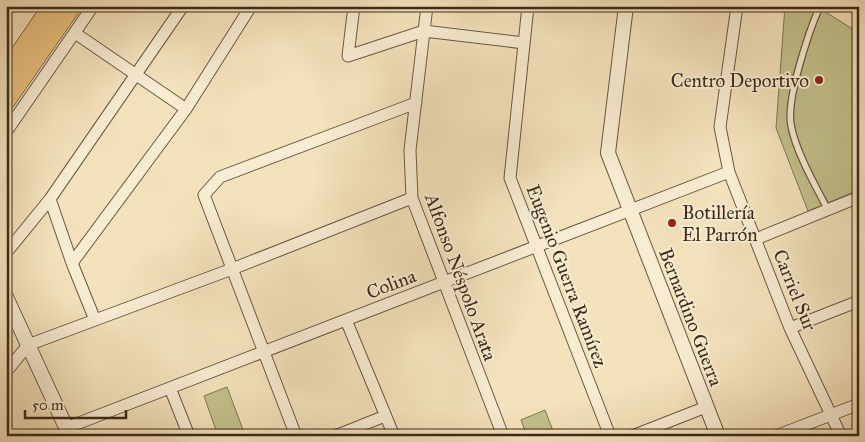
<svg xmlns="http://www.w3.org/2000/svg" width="865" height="442" font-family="'IM FELL Great Primer',serif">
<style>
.green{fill:#c2c18c;stroke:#7f7652}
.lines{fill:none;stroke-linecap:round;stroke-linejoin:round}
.service-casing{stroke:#6a5841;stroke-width:8}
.minor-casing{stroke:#6a5841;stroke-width:13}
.tertiary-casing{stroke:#6a5841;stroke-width:16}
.primary-casing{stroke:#3c2a18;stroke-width:19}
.service{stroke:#f8ecd3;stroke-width:5.5}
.minor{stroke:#f8ecd3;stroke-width:11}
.tertiary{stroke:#f8ecd3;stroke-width:14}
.primary{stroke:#eac17e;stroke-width:18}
.poi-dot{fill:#8f2418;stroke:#f8ecd3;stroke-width:2}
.labels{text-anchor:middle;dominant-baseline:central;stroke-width:4;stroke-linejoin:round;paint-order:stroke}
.poi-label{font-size:19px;fill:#3c2a18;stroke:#f8ecd3;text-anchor:end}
.street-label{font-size:19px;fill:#3c2a18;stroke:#f8ecd3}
</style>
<rect width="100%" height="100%" fill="#f4e2bc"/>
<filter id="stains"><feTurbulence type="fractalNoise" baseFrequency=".004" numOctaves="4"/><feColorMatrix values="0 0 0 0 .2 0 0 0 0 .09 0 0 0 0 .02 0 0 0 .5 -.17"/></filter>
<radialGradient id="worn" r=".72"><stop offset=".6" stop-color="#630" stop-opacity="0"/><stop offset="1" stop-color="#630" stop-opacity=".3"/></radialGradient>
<path class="green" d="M785,6H816L859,33V190L808,211L776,128Z
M227,387L245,435L244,436H218L204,396Z
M545,410L555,436H527L521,420Z"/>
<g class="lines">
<g class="service-casing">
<path id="service" d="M820,6C809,31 786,99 791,125C795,150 816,187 828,210"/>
</g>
<g class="minor-casing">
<path id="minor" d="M354,6L348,56L424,31L524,43
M427,6L410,150L412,198L503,436
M528,6L510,178L610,436
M737,6L720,127L729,172L790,328L841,436
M75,33L186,109
M6,132L93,6
M50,199L72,263L95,320
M756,239L859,197
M6,253L50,199L183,6
M72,263L186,109L251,6
M346,320L394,436
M790,328L859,301
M6,372L28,345L232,269L412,198
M170,388L189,436
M66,428L729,172
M296,436L204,195L220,177L416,103
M335,436L385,416
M632,436L706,407
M776,436L859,404"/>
</g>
<g class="tertiary-casing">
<path id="tertiary" d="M626,6L608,153L718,436
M6,297L70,436"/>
</g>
<g class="primary-casing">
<path id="primary" d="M6,73L52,6
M6,101L72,6"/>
</g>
<use href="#service" class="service"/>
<use href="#minor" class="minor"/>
<use href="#tertiary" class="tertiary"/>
<use href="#primary" class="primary"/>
</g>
<g class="poi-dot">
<circle cx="819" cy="80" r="5"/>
<circle cx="672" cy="223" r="5"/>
</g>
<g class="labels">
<g class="poi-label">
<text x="809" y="80">Centro Deportivo</text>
<text x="682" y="212" text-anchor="start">Botillería<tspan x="682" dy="22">El Parrón</tspan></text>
</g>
<g class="street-label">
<text transform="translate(567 276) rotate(69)">Eugenio Guerra Ramírez</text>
<text transform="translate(461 277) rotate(70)">Alfonso Néspolo Arata</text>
<text transform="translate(391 284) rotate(-21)">Colina</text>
<text transform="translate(795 290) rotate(68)">Carriel Sur</text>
<text transform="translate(691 317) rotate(69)">Bernardino Guerra</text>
</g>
</g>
<rect width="865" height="442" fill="none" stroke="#f4e2bc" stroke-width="25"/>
<rect x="8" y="8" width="850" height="427" fill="none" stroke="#3c2a18" stroke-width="2.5"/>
<rect x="12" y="12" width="840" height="417" fill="none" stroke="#3c2a18"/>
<path d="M25 410v8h101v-8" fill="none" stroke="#3c2a18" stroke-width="2.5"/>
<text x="32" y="410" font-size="15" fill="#3c2a18" stroke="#f8ecd3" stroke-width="4" paint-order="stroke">50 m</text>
<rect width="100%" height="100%" filter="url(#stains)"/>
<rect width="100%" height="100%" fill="url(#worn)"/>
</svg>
